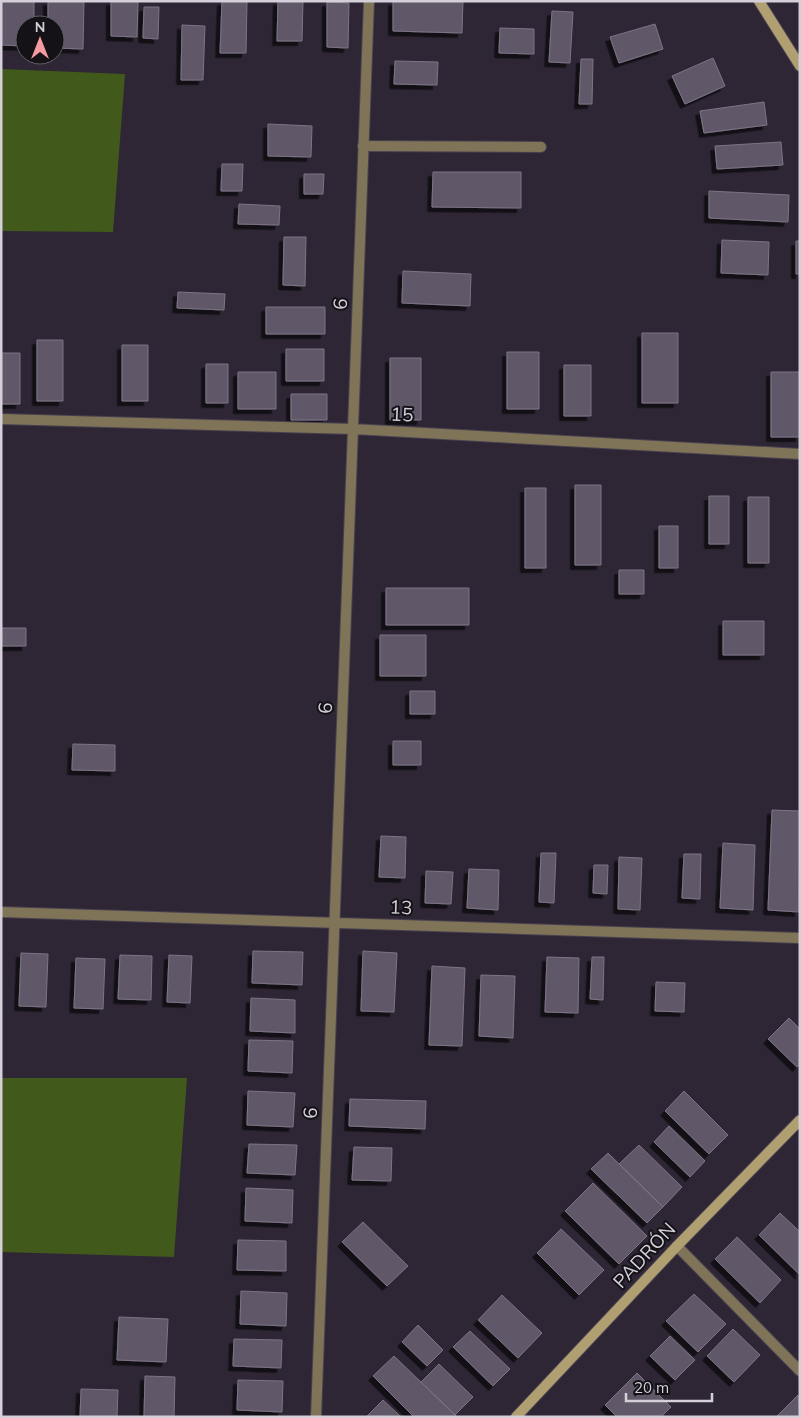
<svg xmlns="http://www.w3.org/2000/svg" width="801" height="1418" font-family="Mulish,sans-serif">
<style>
.green{fill:#42591c}
.building{fill:#605868;stroke:#7d7485;filter:url(#shadow)}
.lines{fill:none;stroke-linecap:round;stroke-linejoin:round}
.lane-casing{stroke:#49414f;stroke-width:12}
.street-casing{stroke:#49414f;stroke-width:12}
.secondary-casing{stroke:#49414f;stroke-width:12}
.lane{stroke:#7f7458;stroke-width:10}
.street{stroke:#7f7458;stroke-width:10}
.secondary{stroke:#af9f71;stroke-width:10}
.labels{text-anchor:middle;dominant-baseline:central;stroke-width:4;stroke-linejoin:round;paint-order:stroke}
.street-label{font-size:19px;fill:#d4cfd9;stroke:#141117}
</style>
<defs>
<filter id="shadow"><feDropShadow dx="-4.5" dy="4.5" stdDeviation="0" flood-color="#0009"/></filter>
</defs>
<rect width="100%" height="100%" fill="#2e2635"/>
<path class="green" d="M1,69L125,74L113,232L1,231Z
M1,1078H187L174,1257L1,1252Z"/>
<path class="building" d="M1,1H34V25H25V46L1,45Z
M48,1H84L83,49L55,48V25H48Z
M111,1H138L137,37L111,36Z
M222,1H247L246,53H220Z
M278,1H303L302,41H277Z
M393,1H463L462,33L393,31Z
M327,2L349,3L348,48L327,47Z
M144,7H159L158,39L143,38Z
M552,11L573,12L570,63L549,62Z
M655,24L663,49L619,63L610,37Z
M182,25L205,26L203,80H181Z
M500,28L534,29V54L499,53Z
M713,58L725,86L685,104L672,76Z
M581,59H593L592,104H579Z
M395,61L438,62L437,85L394,84Z
M764,102L767,125L704,133L700,111Z
M268,124L312,126L311,157L268,156Z
M781,142L783,165L717,169L715,146Z
M222,164H243L242,191H221Z
M433,172H521V208L432,207Z
M304,174H324L323,194H304Z
M709,191L789,195L788,222L709,218Z
M239,204L280,206L279,225L238,224Z
M284,237H306L305,286L283,285Z
M722,240L769,242L768,275L721,273Z
M796,241H800V274H796Z
M403,271L471,274L470,306L402,303Z
M178,292L225,294L224,310L177,308Z
M266,307H325V334H266Z
M642,333H678V403H642Z
M37,340H63V401H37Z
M122,345H148V401H122Z
M286,349H324V381H286Z
M507,352H539V409H507Z
M1,353H20V404H1Z
M390,358H421V420H390Z
M206,364H228V403H206Z
M564,365H591V416H564Z
M238,372H276V409H238Z
M771,372H800V437H771Z
M291,394H327V420H291Z
M575,485H601V565H575Z
M525,488H546V568H525Z
M709,496H729V544H709Z
M748,497H769V563H748Z
M659,526H678V568H659Z
M619,570H644V594H619Z
M386,588H469V625H386Z
M723,621H764V655H723Z
M1,628H26V646H1Z
M380,635H426V676H380Z
M410,691H435V714H410Z
M393,741H421V765H393Z
M73,744L115,745V771L72,770Z
M772,810L800,811L799,912L768,910Z
M381,836L406,837L405,878L379,877Z
M723,843L755,845L753,910L720,908Z
M541,853H556L554,903L539,902Z
M684,854H701L700,899L682,898Z
M619,857L642,858L640,910L618,909Z
M594,865H608L607,894L593,893Z
M469,869L499,870L498,910L467,908Z
M426,871L453,872L451,904L425,903Z
M253,951L303,952L302,985L252,983Z
M363,951L397,953L394,1012L361,1011Z
M21,953L48,954L46,1007L19,1006Z
M120,955L152,956L151,1000L118,999Z
M169,955L192,956L190,1003L167,1002Z
M547,957L579,958L578,1013L545,1012Z
M592,957H604L603,1000L590,999Z
M76,958L105,959L103,1009L74,1008Z
M432,966L465,968L462,1046L429,1045Z
M481,975L515,976L513,1038L479,1036Z
M656,982L685,983L684,1012L655,1011Z
M251,998L295,1000V1033L250,1031Z
M789,1018L800,1029V1064L797,1067L768,1039Z
M249,1040L293,1041L292,1073L248,1071Z
M248,1091L295,1093L293,1127L247,1125Z
M684,1091L728,1135L709,1154L665,1111Z
M350,1099L426,1101L425,1129L349,1126Z
M669,1126L705,1161L690,1177L654,1142Z
M249,1144L297,1145L295,1175L247,1173Z
M639,1145L682,1187L663,1207L619,1164Z
M354,1147L392,1148L391,1181L352,1180Z
M608,1153L663,1207L647,1223L591,1169Z
M593,1183L647,1236L619,1264L565,1211Z
M246,1188L293,1190L292,1223L245,1221Z
M780,1213L800,1232V1275L759,1235Z
M363,1222L408,1266L387,1286L342,1242Z
M561,1229L604,1270L579,1295L537,1253Z
M737,1237L781,1280L760,1303L715,1259Z
M238,1240L286,1241V1271L237,1270Z
M241,1291L287,1293L286,1326L240,1324Z
M694,1294L726,1324L698,1352L666,1321Z
M502,1295L542,1333L518,1358L478,1320Z
M119,1317L168,1319L166,1362L117,1360Z
M418,1325L443,1350L427,1366L402,1342Z
M733,1329L760,1355L734,1382L707,1356Z
M470,1331L510,1369L493,1386L453,1347Z
M670,1336L695,1360L675,1380L650,1356Z
M234,1339L282,1340L281,1368L233,1366Z
M394,1356L457,1417H414L373,1376Z
M439,1364L473,1397L455,1415L421,1382Z
M637,1373L671,1407L661,1417H617L605,1405Z
M145,1376L175,1377L174,1417H144Z
M238,1380L283,1381L282,1412L237,1410Z
M81,1389L118,1390L117,1417H80Z
M798,1395L800,1417H776Z
M383,1400L401,1417H366Z"/>
<g class="lines">
<g class="lane-casing">
<path id="lane" d="M363,146L541,147"/>
</g>
<g class="street-casing">
<path id="street" d="M1,419L353,429L800,454
M1,912L800,938
M677,1246L800,1371
M316,1417L369,1"/>
</g>
<g class="secondary-casing">
<path id="secondary" d="M759,1L800,66
M516,1417L677,1246L800,1120"/>
</g>
<use href="#lane" class="lane"/>
<use href="#street" class="street"/>
<use href="#secondary" class="secondary"/>
</g>
<g class="labels">
<g class="street-label">
<text transform="translate(340 304) rotate(-88)">6</text>
<text transform="translate(402 414) rotate(3)">15</text>
<text transform="translate(325 708) rotate(-88)">6</text>
<text transform="translate(401 907) rotate(2)">13</text>
<text transform="translate(310 1113) rotate(-88)">6</text>
<text transform="translate(644 1255) rotate(-47)">PADRÓN</text>
</g>
</g>
<rect width="801" height="1418" fill="none" stroke="#d4cfd9" stroke-width="5"/>
<g transform="translate(40 40)"><circle r="24" fill="#141117" stroke="#615d65"/>
<path d="M0-4L9 19L0 12L-9 19Z" fill="#f49aa1"/>
<text y="-8" font-size="14" font-weight="bold" text-anchor="middle" fill="#d4cfd9">N</text>
</g>
<path d="M626 1393v8h86v-8" fill="none" stroke="#d4cfd9" stroke-width="2.5"/>
<text x="634" y="1393" font-size="15" fill="#d4cfd9" stroke="#141117" stroke-width="4" paint-order="stroke">20 m</text>
</svg>
